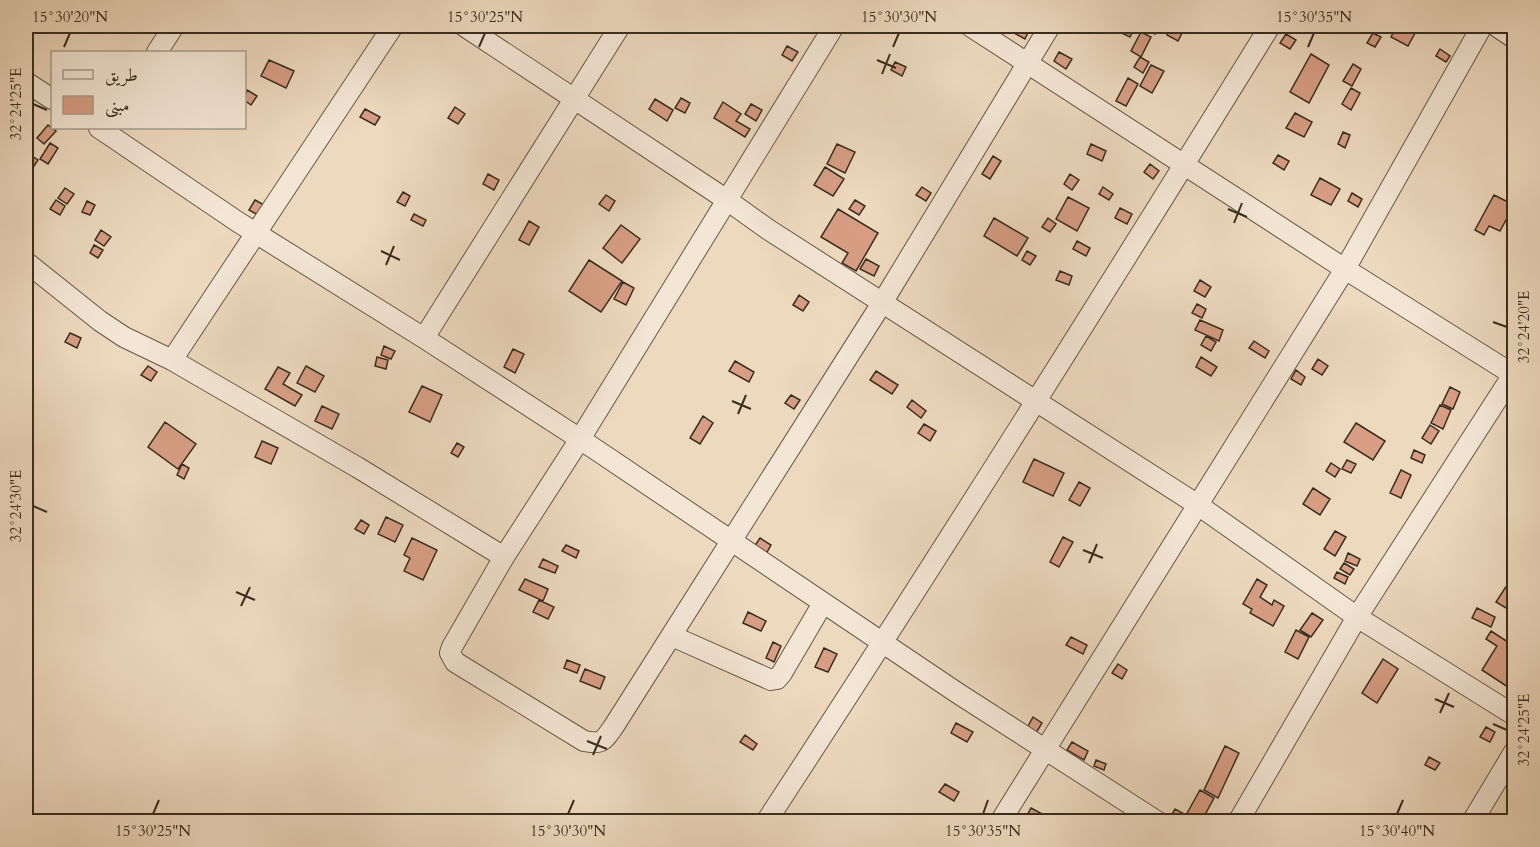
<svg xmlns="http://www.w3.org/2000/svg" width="1540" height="847" font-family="Cardo,Amiri,serif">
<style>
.building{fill:#d79e83;stroke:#392d1e;stroke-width:1.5}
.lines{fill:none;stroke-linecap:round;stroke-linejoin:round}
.minor-casing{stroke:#665846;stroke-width:22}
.minor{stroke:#f3e6d5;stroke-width:20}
.ticks{fill:none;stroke:#392d1e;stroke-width:2}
.neatline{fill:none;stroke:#392d1e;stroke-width:2}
.ticks-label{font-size:15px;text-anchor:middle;fill:#392d1e}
</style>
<rect width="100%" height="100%" fill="#edd9be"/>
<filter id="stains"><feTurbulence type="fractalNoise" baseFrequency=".00333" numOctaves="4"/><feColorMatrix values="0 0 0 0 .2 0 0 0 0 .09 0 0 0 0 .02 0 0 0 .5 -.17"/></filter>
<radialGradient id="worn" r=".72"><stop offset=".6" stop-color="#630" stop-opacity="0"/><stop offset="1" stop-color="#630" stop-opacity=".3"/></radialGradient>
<path class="building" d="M1007,26H1021L1029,30L1025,39L1005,28Z
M1112,26H1133L1135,27L1130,37L1111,28Z
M1142,26H1158L1155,34L1141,28Z
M1172,26L1183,31L1178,41L1167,35Z
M1397,26H1419L1408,46L1391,37Z
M1141,32L1151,37L1141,57L1131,51Z
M1373,33L1381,37L1375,47L1367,43Z
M1286,34L1296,40L1290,49L1280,43Z
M787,46L798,52L792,61L782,55Z
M1440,49L1450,56L1446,62L1436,56Z
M1059,52L1072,59L1066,69L1054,61Z
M1311,54L1329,65L1309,103L1290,92Z
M1140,57L1149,62L1143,73L1134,67Z
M269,60L294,71L286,88L261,76Z
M895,62L906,67L902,76L891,70Z
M1353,64L1361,69L1352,86L1343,81Z
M1151,65L1164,71L1152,93L1140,86Z
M1128,78L1138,84L1126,106L1116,101Z
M1351,88L1360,93L1351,110L1342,104Z
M247,90L257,96L251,105L244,100Z
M681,98L690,103L685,113L675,108Z
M655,99L673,110L667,121L649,109Z
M723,102L741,114L736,121L750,129L745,137L714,118Z
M751,104L762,110L756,121L745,114Z
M455,107L465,114L458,124L448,118Z
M365,109L380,117L375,125L360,117Z
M1295,113L1312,122L1304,137L1286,128Z
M48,125L56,131L44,144L37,138Z
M1343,132L1350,135L1345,148L1338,144Z
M50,143L58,148L48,164L40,159Z
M837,144L855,152L845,173L827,164Z
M1091,144L1106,151L1102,161L1087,154Z
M26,152L38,160L26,178Z
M1278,155L1289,161L1284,170L1273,163Z
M993,156L1001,161L990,179L982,174Z
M1150,164L1159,171L1153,179L1144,172Z
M825,167L844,179L833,196L814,185Z
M488,174L499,180L494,190L483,184Z
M1070,174L1079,180L1072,190L1064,184Z
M1320,178L1340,189L1331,205L1311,195Z
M26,183L32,187L26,198Z
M922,187L931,193L926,201L916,195Z
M1103,187L1113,194L1109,200L1099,194Z
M65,188L74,194L67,204L58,198Z
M403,192L410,196L405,206L397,202Z
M1352,193L1362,199L1358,207L1348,201Z
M606,195L615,201L609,211L599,204Z
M1494,195L1514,205L1500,231L1489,226L1484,235L1475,230Z
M1068,197L1089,208L1077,231L1056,219Z
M56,200L65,206L60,215L50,209Z
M255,200L266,206L260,216L249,210Z
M855,200L865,206L859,215L849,209Z
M87,201L95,205L90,215L82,212Z
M1120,208L1132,214L1127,224L1115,218Z
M838,209L878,233L856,271L842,263L848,253L821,237Z
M414,214L426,220L423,226L411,220Z
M994,218L1028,238L1017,256L984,236Z
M1048,218L1056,224L1050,232L1042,227Z
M529,221L539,227L529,245L519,240Z
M621,225L640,239L622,263L603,248Z
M101,230L111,237L104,246L95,240Z
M1077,241L1090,248L1086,256L1073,249Z
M94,245L103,250L98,258L90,253Z
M1027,251L1036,256L1030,265L1022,260Z
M866,259L879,266L874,276L860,269Z
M589,260L622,281L601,312L569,291Z
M1060,271L1072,276L1069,285L1056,280Z
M1200,280L1211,287L1205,297L1194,291Z
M623,282L634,288L626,305L614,299Z
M799,295L809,302L803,311L793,305Z
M1197,304L1206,309L1202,318L1192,313Z
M1200,320L1223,330L1219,341L1195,330Z
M70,333L81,338L77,348L65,342Z
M1206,336L1216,342L1211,351L1201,345Z
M1254,341L1269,351L1265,358L1249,348Z
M384,346L395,351L391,359L381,355Z
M513,349L524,354L515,373L504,367Z
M377,357L388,360L386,369L375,366Z
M1201,357L1217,367L1211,376L1196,367Z
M1318,359L1328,366L1322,375L1312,369Z
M735,361L754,372L749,382L729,371Z
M148,366L157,372L151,381L141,375Z
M306,366L324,376L315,392L297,383Z
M278,367L290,373L283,384L302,395L295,406L265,389Z
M1296,370L1305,377L1301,385L1291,379Z
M876,371L898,385L892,394L870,380Z
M422,386L442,395L430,422L409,412Z
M1450,387L1460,392L1453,409L1442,404Z
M791,395L800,400L794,409L785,403Z
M912,400L926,411L921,418L907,407Z
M1440,405L1451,410L1443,429L1431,423Z
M322,406L339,414L332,429L315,421Z
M703,416L713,423L700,444L690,438Z
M165,422L196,444L178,469L148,447Z
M1356,423L1385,441L1373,460L1344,442Z
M924,424L936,431L930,441L918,433Z
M1430,425L1439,431L1431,444L1422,438Z
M262,441L278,448L271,464L255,457Z
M457,443L464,447L458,457L451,453Z
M1414,450L1425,455L1422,463L1411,458Z
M1034,459L1064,473L1053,496L1023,482Z
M1347,460L1356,464L1351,473L1342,469Z
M1331,463L1340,469L1335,477L1326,471Z
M182,464L189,468L184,479L177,475Z
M1401,470L1411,475L1401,498L1390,493Z
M1079,482L1090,488L1080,506L1069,500Z
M1313,488L1330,499L1320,515L1303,504Z
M386,517L403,525L395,542L378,534Z
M361,520L369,525L364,534L355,529Z
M1335,531L1346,537L1335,556L1324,549Z
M1063,537L1073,542L1059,567L1050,562Z
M412,538L437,550L423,580L404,571L410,558L404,555Z
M760,538L771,545L766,554L754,547Z
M566,545L579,551L576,558L562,551Z
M1348,553L1360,559L1357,566L1345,561Z
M543,559L558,566L555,573L539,567Z
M1344,563L1354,569L1350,575L1340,569Z
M1337,572L1348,577L1345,584L1334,578Z
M525,579L548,589L543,601L519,590Z
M1257,579L1267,585L1260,597L1272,605L1274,600L1284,606L1273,626L1250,613L1252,609L1243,604Z
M1509,582L1514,586V594L1506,608L1496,602Z
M539,600L554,607L548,619L533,612Z
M1477,608L1495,617L1491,627L1472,618Z
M748,612L766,621L761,631L743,623Z
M1312,613L1323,620L1311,637L1300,630Z
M1296,630L1309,637L1298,659L1285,652Z
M1491,631L1514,646V691L1482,670L1497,646L1486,639Z
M1071,637L1087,645L1083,654L1066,645Z
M773,642L781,646L774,662L766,658Z
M824,648L837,654L828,672L815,667Z
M1383,659L1398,669L1377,703L1362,693Z
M567,660L580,665L577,673L564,668Z
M1118,664L1127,670L1122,679L1112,673Z
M585,669L605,677L600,689L580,681Z
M1033,717L1042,723L1036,733L1027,728Z
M956,723L973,732L967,742L951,733Z
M1486,727L1495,732L1490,742L1480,737Z
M745,735L757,744L753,750L740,742Z
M1072,742L1088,751L1084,760L1067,750Z
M1225,746L1239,753L1218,798L1204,790Z
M1429,757L1440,763L1435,770L1425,765Z
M1096,760L1106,764L1104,770L1094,766Z
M945,784L959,792L954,801L939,792Z
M1200,790L1214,798L1201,822L1168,821L1175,809L1186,815Z
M1031,808L1048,817L1046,822H1034L1026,817Z"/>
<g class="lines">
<g class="minor-casing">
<path id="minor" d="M464,26L727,200L769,230L1198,505L1357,617L1514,715
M834,26L580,439L504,557L452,647L450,653L455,662L584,741C603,745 604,740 614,726L882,303L1050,26
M970,26L1345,269L1514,375
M1496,26L1514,38
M157,52L174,26
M26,82L52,99
M99,128L238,222L424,338L580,439L959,694L1158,822
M26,262L100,321L124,337L172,360L357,467L504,557
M424,338L620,26
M172,360L393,26
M672,636L771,680L777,679L782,673L823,603
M766,822C938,559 1105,293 1270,26
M1000,822L1345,269L1482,26
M1238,822L1357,617L1514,373
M1472,822L1514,752"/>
</g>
<use href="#minor" class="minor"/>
</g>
<path class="ticks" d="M64,47L70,33M479,47L485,33M893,47L899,33M1308,47L1314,33M877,60L896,68M882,74L890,54M33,104L47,110M1228,209L1247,217M1234,223L1242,203M381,251L400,260M386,265L394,246M1493,322L1507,327M732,401L751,409M738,414L746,395M33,506L47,512M1083,550L1103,558M1089,563L1097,544M236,592L255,600M241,606L250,587M1435,699L1454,707M1440,713L1449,693M1493,724L1507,730M587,741L607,749M593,755L601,736M153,814L159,800M568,814L574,800M983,814L988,800M1397,814L1403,800"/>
<rect width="1540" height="847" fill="none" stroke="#edd9be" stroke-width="66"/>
<rect x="51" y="51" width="195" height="78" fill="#f3e6d5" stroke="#a99c8c" stroke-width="1.5"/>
<rect x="63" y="70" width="30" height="9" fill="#f3e6d5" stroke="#a99c8c" stroke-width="1.5"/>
<text x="105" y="81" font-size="18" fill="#392d1e">طريق</text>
<rect x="63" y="96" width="30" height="18" fill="#d79e83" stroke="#a99c8c" stroke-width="1.5"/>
<text x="105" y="111" font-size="18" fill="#392d1e">مبنى</text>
<rect x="33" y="33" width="1474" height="781" class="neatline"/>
<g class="ticks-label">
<text x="70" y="22">15°30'20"N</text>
<text x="485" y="22">15°30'25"N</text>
<text x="899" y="22">15°30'30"N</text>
<text x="1314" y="22">15°30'35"N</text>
<text transform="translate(16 104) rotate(-90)" y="5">32°24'25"E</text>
<text transform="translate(1524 327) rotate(-90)" y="5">32°24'20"E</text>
<text transform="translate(16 506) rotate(-90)" y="5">32°24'30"E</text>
<text transform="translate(1524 730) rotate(-90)" y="5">32°24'25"E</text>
<text x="153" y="836">15°30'25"N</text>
<text x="568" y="836">15°30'30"N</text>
<text x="983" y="836">15°30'35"N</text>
<text x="1397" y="836">15°30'40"N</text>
</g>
<rect width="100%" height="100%" filter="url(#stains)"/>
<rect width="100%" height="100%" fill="url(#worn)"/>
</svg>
